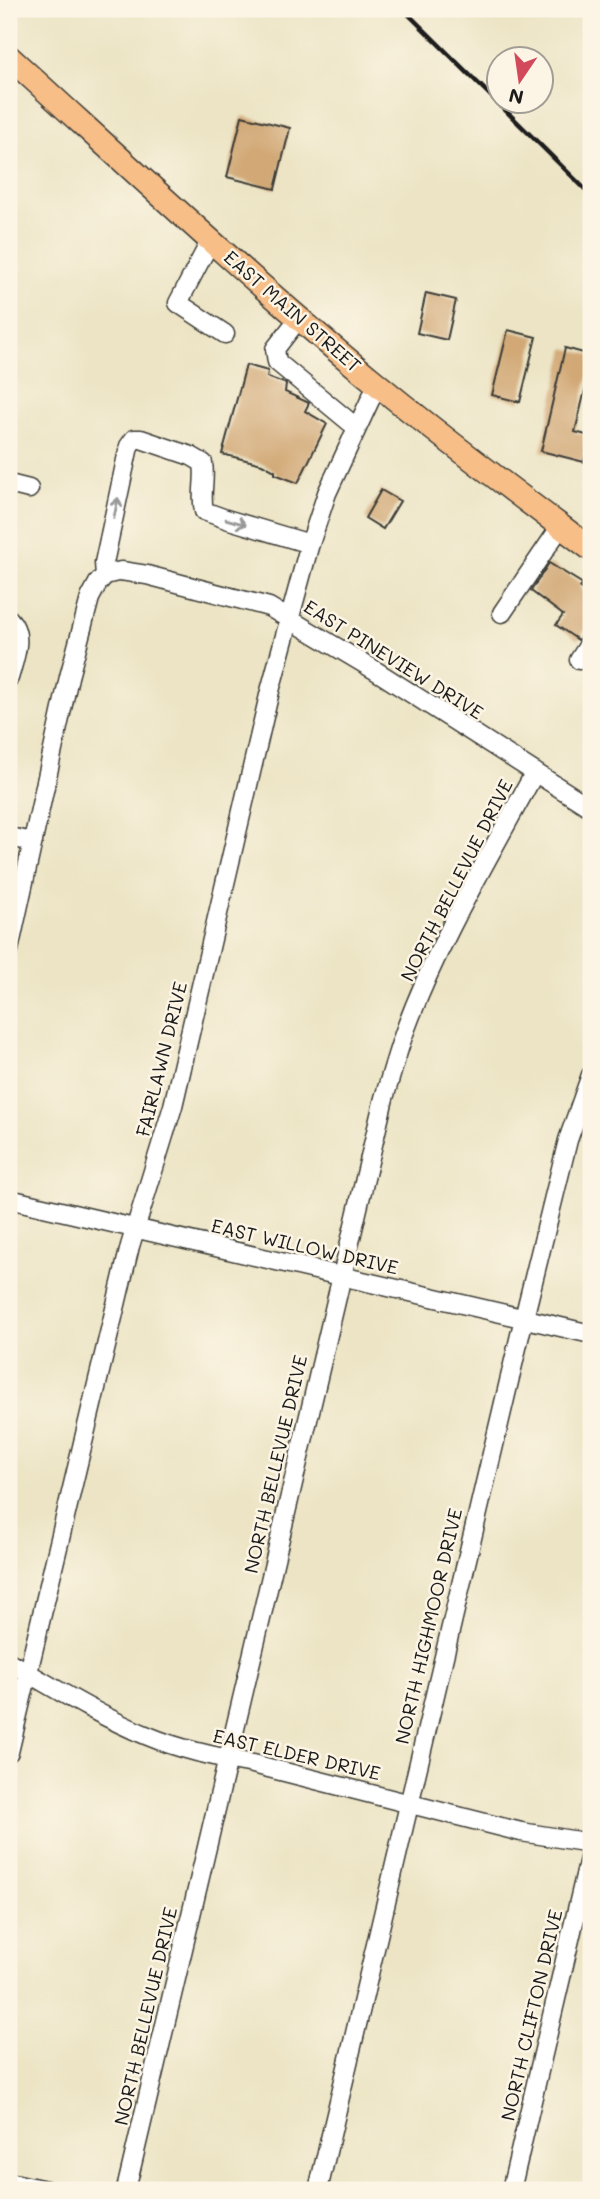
<svg xmlns="http://www.w3.org/2000/svg" width="600" height="2199" font-family="Mali,sans-serif">
<style>
.building{fill:#d1a876}
.lines{fill:none;stroke-linecap:round;stroke-linejoin:round}
.minor-casing{stroke:#3b3a35;stroke-width:21}
.major-casing{stroke:#3b3a35;stroke-width:26}
.minor{stroke:#fff;stroke-width:18}
.major{stroke:#f7be87;stroke-width:23}
.rail{stroke:#1c1c1c;stroke-width:4.5}
.oneway{stroke:#999}
.labels{text-anchor:middle;dominant-baseline:central;stroke-width:5;stroke-linejoin:round;paint-order:stroke}
.street-label{font-size:19px;fill:#1c1c1c;stroke:#fcf5e5}
</style>
<rect width="100%" height="100%" fill="#fcf5e5"/>
<filter id="ink" filterUnits="userSpaceOnUse"><feTurbulence type="fractalNoise" baseFrequency=".0143" numOctaves="2"/><feDisplacementMap in="SourceGraphic" scale="14" xChannelSelector="R" yChannelSelector="G"/><feConvolveMatrix kernelMatrix="1 2 1 2 8 2 1 2 1" color-interpolation-filters="sRGB"/></filter>
<filter id="wash" filterUnits="userSpaceOnUse"><feTurbulence type="fractalNoise" baseFrequency=".00686" numOctaves="4" result="noise"/><feDisplacementMap in="SourceGraphic" scale="28" xChannelSelector="R" yChannelSelector="G"/><feGaussianBlur stdDeviation="1.57" result="paint"/><feColorMatrix in="noise" values="0 0 0 0 0 0 0 0 0 0 0 0 0 0 0 0 0 1.4 0 .05"/><feComposite in="paint" operator="in"/></filter>
<g filter="url(#wash)">
<rect width="100%" height="100%" fill="#ece4c4"/>
<g id="blocks">
<path class="building" d="M242,116L290,128L275,189L227,177Z
M426,293L456,300L447,340L417,333Z
M508,330L536,337L520,402L492,395Z
M565,348L591,355V365L575,432L590,436L584,462L541,451Z
M246,365L268,371L267,377L284,383L286,384L285,392L309,403L305,411L327,424L298,483L275,474V471L262,464L222,454Z
M381,490L400,501L383,529L365,518Z
M549,563L583,584L580,588L591,596V630L585,631L578,640L556,625L563,615L531,591Z"/>
</g>
</g>
<g filter="url(#ink)">
<use href="#blocks" fill-opacity="0" stroke="#3b3a35" stroke-width="2"/>
<g class="lines">
<g class="minor-casing">
<path id="minor" d="M211,240L178,303L225,334
M299,318L275,349L277,362L357,428
M9,484L29,489
M105,575L104,563L129,446L134,439H141L191,456L203,463C206,480 200,494 204,511L226,519L310,544
M502,613L561,526
M9,619C25,635 14,659 9,678
M579,660L591,641
M9,837L33,842
M9,950L69,677L90,598L98,583L105,575L121,571L147,575L269,607L373,669L591,808
M9,1199L591,1334
M9,1662C54,1688 99,1716 148,1736C181,1750 218,1757 253,1764L521,1832L591,1843
M9,1752L130,1246L173,1106L270,691L309,547L327,493L377,385
M9,2182L46,2190
M126,2190L384,1098C391,1076 397,1053 405,1031C438,941 489,857 535,772
M318,2190L524,1318L568,1140L591,1075
M511,2190L591,1850"/>
</g>
<g class="major-casing">
<path id="major" d="M9,57C130,167 250,280 377,384C446,441 519,495 591,549"/>
</g>
<use href="#minor" class="minor"/>
<use href="#major" class="major"/>
<path class="rail" d="M403,9L591,195"/>
</g>
<defs><path id="oneway-shaft" d="M-6 0H5M1.5-3L5.5 0L1.5 3" fill="none" stroke-width="1.6" stroke-linecap="round" stroke-linejoin="round" transform="scale(1.75)"/></defs>
<g class="oneway">
<use href="#oneway-shaft" transform="translate(116 508) rotate(-78)"/>
<use href="#oneway-shaft" transform="translate(236 522) rotate(16)"/>
</g>
</g>
<g class="labels">
<g class="street-label">
<text transform="translate(293 311) rotate(41)">EAST MAIN STREET</text>
<text transform="translate(394 659) rotate(32)">EAST PINEVIEW DRIVE</text>
<text transform="translate(456 880) rotate(-63)">NORTH BELLEVUE DRIVE</text>
<text transform="translate(161 1059) rotate(-76)">FAIRLAWN DRIVE</text>
<text transform="translate(305 1246) rotate(13)">EAST WILLOW DRIVE</text>
<text transform="translate(275 1464) rotate(-77)">NORTH BELLEVUE DRIVE</text>
<text transform="translate(428 1626) rotate(-77)">NORTH HIGHMOOR DRIVE</text>
<text transform="translate(297 1754) rotate(13)">EAST ELDER DRIVE</text>
<text transform="translate(531 2015) rotate(-77)">NORTH CLIFTON DRIVE</text>
<text transform="translate(145 2016) rotate(-77)">NORTH BELLEVUE DRIVE</text>
</g>
</g>
<rect width="600" height="2199" fill="none" stroke="#fcf5e5" stroke-width="35"/>
<g transform="translate(520 80) rotate(193)"><circle r="33" fill="#fcf5e5" stroke="#a29e95" stroke-width="2"/>
<path d="M0-5L12 26L0 18L-12 26Z" fill="#d1495b"/>
<text y="-10" font-size="19" font-weight="bold" text-anchor="middle" fill="#1c1c1c">N</text>
</g>
</svg>
